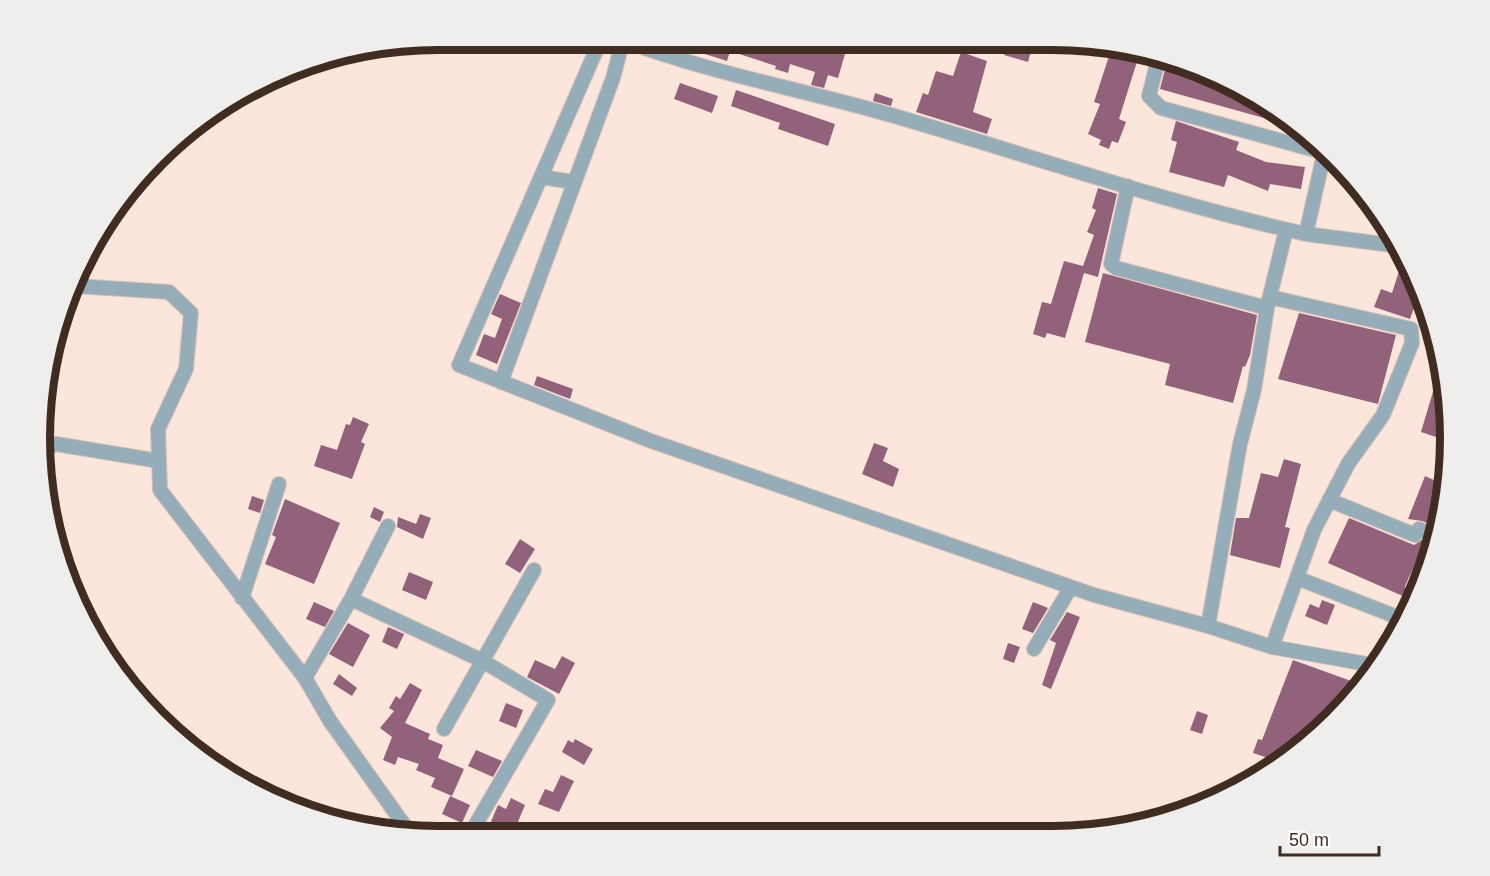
<svg xmlns="http://www.w3.org/2000/svg" width="1490" height="876" font-family="Arial,sans-serif">
<style>
.building{fill:#92627b}
.lines{fill:none;stroke-linecap:round;stroke-linejoin:round}
.minor-casing{stroke:#d6c0b6;stroke-width:16}
.minor{stroke:#94adb8;stroke-width:14}
.rim{fill:none;stroke:#402c21;stroke-width:8}
</style>
<rect width="100%" height="100%" fill="#fce5db"/>
<path class="building" d="M667,39L811,40H849L838,78L828,75L824,88L811,85L815,72L790,64L788,73L775,69L776,66L730,51L727,61L667,42Z
M1008,40H1034L1028,62L1004,55Z
M1112,47L1140,52L1119,119L1126,122L1118,143L1112,141L1109,149L1099,145L1101,140L1088,134L1100,104L1094,102Z
M961,52L987,61L973,112L992,119L987,134L916,112L923,93L928,95L936,71L953,76Z
M1168,58L1181,60L1273,106L1300,128L1160,89Z
M680,83L718,96L712,113L674,99Z
M736,90L835,124L828,146L778,129L780,123L731,106Z
M875,93L893,99L891,106L873,101Z
M1176,121L1239,142L1236,150L1266,162L1305,167L1301,189L1270,184L1268,191L1228,175L1224,187L1169,172L1177,142L1171,140Z
M1098,188L1117,194L1098,277L1084,273L1065,338L1047,333L1045,338L1033,334L1042,302L1051,304L1064,261L1083,266L1094,235L1087,232L1096,210L1092,208Z
M1399,271L1416,276L1421,288L1410,319L1374,307L1381,289L1392,293Z
M1103,273L1257,315L1250,355L1245,367L1243,366L1233,403L1165,385L1170,364L1085,342Z
M500,294L521,303L497,364L476,355L484,334L495,338L502,319L491,314Z
M1299,313L1396,335L1378,404L1278,379Z
M1443,358L1451,438V442L1421,432Z
M537,376L573,389L570,399L534,385Z
M353,417L369,424L361,442L365,444L352,479L314,466L321,445L337,450L346,424L350,425Z
M874,443L888,448L883,461L899,469L893,487L862,474Z
M1284,459L1301,464L1285,527L1290,528L1280,568L1230,555L1236,518H1249L1261,473L1278,477Z
M1425,476L1438,482L1434,491L1445,495L1440,528L1422,521L1408,519Z
M252,496L264,500L260,513L248,509Z
M285,499L340,523L314,584L265,564L276,537L272,535Z
M374,507L384,512L380,522L370,517Z
M420,514L431,518L423,539L397,527L398,517L416,524Z
M1349,518L1414,545L1422,540L1425,542L1405,586V597L1328,563Z
M520,539L535,549L520,573L505,564Z
M409,572L433,582L426,600L402,590Z
M1322,600L1335,605L1327,625L1305,616L1310,604L1319,608Z
M314,602L334,611L325,627L306,619Z
M1033,602L1048,608L1033,633L1022,629Z
M1067,612L1080,617L1051,689L1042,685L1056,643L1050,640Z
M348,623L370,635L353,667L329,654Z
M388,627L404,634L397,649L382,642Z
M1008,643L1020,647L1014,663L1003,659Z
M562,656L575,663L559,694L527,677L535,660L555,669Z
M1293,660L1354,682L1357,671L1372,674L1334,720L1280,762L1253,753L1258,739L1262,740Z
M339,674L357,688L352,696L333,684Z
M410,683L422,690L405,723L430,734L428,739L443,745L438,758L464,769L452,796L431,787L435,778L416,770L419,764L398,757L395,765L383,760L392,737L380,728L394,711L389,708L396,696L400,699Z
M506,703L523,710L516,728L499,721Z
M1197,711L1208,715L1202,734L1190,730Z
M575,739L593,749L584,765L562,752L568,740L573,743Z
M476,750L502,761L493,777L468,766Z
M561,775L574,781L559,812L538,804L545,789L553,792Z
M450,796L470,805L462,823L442,814Z
M511,798L525,805L512,836H485L498,805L506,809Z"/>
<g class="lines">
<g class="minor-casing">
<path id="minor" d="M601,39L459,365L651,441L1094,595L1208,626
M620,39C708,73 801,89 891,115C1029,155 1166,203 1306,234
M1159,56L1149,96L1161,108L1333,155
M1325,149L1306,234L1399,246
M541,177L574,182
M1128,186L1111,264L1116,268L1267,308
M1286,230L1267,308L1254,390L1240,444L1208,626L1272,647L1378,666
M75,286L169,292L191,313L186,369L158,429L160,490L305,678L330,721L412,836
M1270,297L1411,329L1412,343L1383,415L1348,464L1314,530L1272,647
M501,382L613,78L623,40
M41,451L56,444L159,461
M1329,500L1415,535L1419,529L1437,537
M1297,578L1405,620
M1420,592L1413,590L1437,538
M242,598L279,484
M351,599L481,660L548,700L469,836
M1034,649L1071,587
M305,678L351,599L388,526
M444,729L534,570"/>
</g>
<use href="#minor" class="minor"/>
</g>
<path d="M0 0H1490V876H0ZM438 50H1052A388 388 0 0 1 1440 438V438A388 388 0 0 1 1052 826H438A388 388 0 0 1 50 438V438A388 388 0 0 1 438 50Z" fill="#f0eeed" fill-rule="evenodd"/>
<path class="rim" d="M438 50H1052A388 388 0 0 1 1440 438V438A388 388 0 0 1 1052 826H438A388 388 0 0 1 50 438V438A388 388 0 0 1 438 50Z"/>
<path d="M1280 846v9h99v-9" fill="none" stroke="#402c21" stroke-width="3"/>
<text x="1289" y="846" font-size="18" fill="#402c21" stroke="#ffffff" stroke-width="4.5" paint-order="stroke">50 m</text>
</svg>
